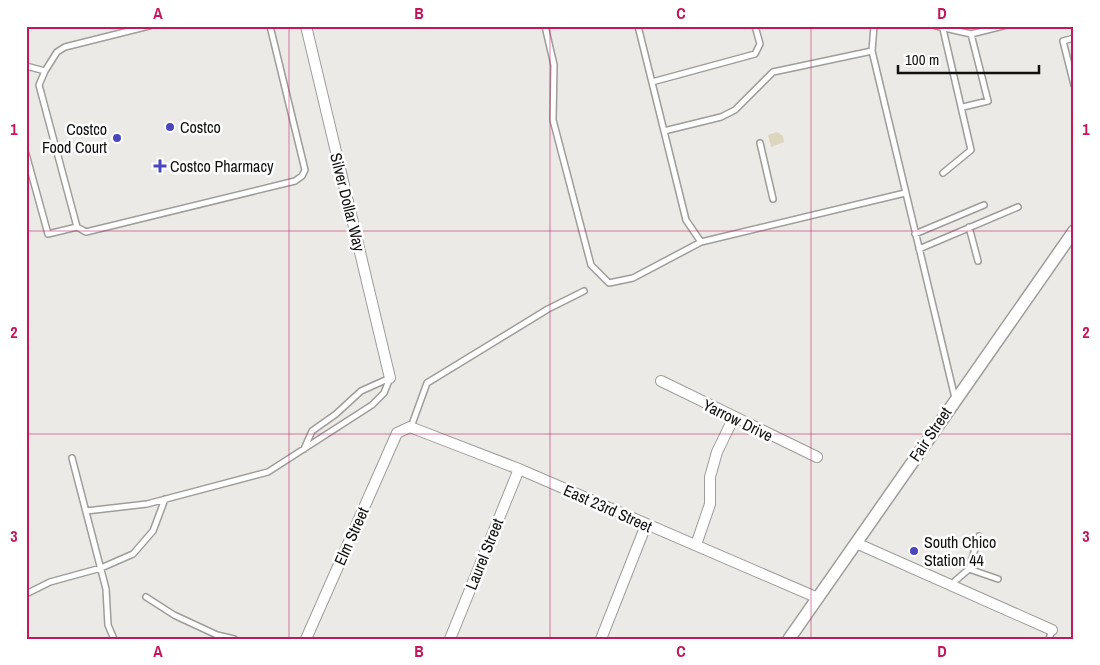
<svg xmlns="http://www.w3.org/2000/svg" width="1100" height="665" font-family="'Archivo Narrow',sans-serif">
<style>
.green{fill:#dbd6bd}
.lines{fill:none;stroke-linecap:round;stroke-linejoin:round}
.service-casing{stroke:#9e9d99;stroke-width:8}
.minor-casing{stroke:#9e9d99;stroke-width:12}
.tertiary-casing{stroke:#9e9d99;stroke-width:14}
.service{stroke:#fff;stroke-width:5}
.minor{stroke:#fff;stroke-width:10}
.tertiary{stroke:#fff;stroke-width:11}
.grid{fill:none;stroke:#c2185b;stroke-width:1;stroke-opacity:0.55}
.poi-dot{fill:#4a47bd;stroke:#fff;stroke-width:2}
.labels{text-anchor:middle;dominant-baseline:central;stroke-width:5;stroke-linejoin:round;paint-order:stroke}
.poi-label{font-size:16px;fill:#10100f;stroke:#fff;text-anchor:start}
.street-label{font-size:16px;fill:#10100f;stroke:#fff}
.neatline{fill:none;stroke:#c2185b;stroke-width:2}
.grid-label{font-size:16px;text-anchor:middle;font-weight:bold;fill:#c2185b}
</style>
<rect width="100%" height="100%" fill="#ebeae6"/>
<path class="green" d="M777,132L783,136L784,142L771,147L768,135Z"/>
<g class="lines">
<g class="service-casing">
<path id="service" d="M545,26L554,65L553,120L591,265L609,283L633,278L701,242L905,193
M638,26L664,131L721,117L735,110L773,72L872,51
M874,26L872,51L955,398
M936,26L971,34L1003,26
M1074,38L1063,41L1074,85
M26,66L45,71L57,52L65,47L149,26
M652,82L755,54L760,44L755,26
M963,107L988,101L971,34
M664,131L686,220L701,242
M760,143L773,199
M26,154L48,234L77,227L39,85L45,71
M943,173L971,150L943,29
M77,227L86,232L295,181L302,176L305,170L270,26
M969,227L978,261
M915,234L984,205
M919,249L1018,207
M411,427L427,383L548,309L584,291
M304,449L312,431L336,414L361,391L390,378
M72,458L106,589L108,625L114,639
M86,511L147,504L268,472L372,405L384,393L390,378
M969,569L979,536
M953,586L955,581L969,569L998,579
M26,594L50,582L101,568L133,554L153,531L165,499
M146,597L174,615L217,635L234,639
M1049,639L1052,630"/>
</g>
<g class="minor-casing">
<path id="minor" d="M306,26L390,378
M661,381L817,457
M856,543L1052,630
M696,545L710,504V477L717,452L734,417
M306,639L397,433L410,427L519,469L818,598
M450,639L519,469
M601,639L646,525"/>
</g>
<g class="tertiary-casing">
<path id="tertiary" d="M789,639L1074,231"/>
</g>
<use href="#service" class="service"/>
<use href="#minor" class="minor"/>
<use href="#tertiary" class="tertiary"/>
</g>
<path class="grid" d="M289,26V639M550,26V639M811,26V639M26,231H1074M26,434H1074"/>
<g class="poi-dot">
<circle cx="170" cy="127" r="5"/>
<circle cx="117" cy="138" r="5"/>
<path d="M157.5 158.5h5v5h5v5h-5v5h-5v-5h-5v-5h5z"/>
<circle cx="914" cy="551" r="5"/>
</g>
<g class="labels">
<g class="poi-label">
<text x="180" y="127">Costco</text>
<text x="107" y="129" text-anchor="end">Costco<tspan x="107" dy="18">Food Court</tspan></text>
<text x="170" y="166">Costco Pharmacy</text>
<text x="924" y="542">South Chico<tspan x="924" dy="18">Station 44</tspan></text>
</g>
<g class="street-label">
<text transform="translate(348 202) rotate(76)">Silver Dollar Way</text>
<text transform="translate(738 420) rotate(26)">Yarrow Drive</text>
<text transform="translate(930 434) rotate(-56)">Fair Street</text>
<text transform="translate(608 508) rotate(24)">East 23rd Street</text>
<text transform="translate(351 536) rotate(-66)">Elm Street</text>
<text transform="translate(484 554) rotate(-68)">Laurel Street</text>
</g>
</g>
<rect width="1100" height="665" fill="none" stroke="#ffffff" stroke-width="55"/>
<path d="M898 65v8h141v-8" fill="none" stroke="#10100f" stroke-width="2.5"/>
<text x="905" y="65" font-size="15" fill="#10100f" stroke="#ffffff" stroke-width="4" paint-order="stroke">100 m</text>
<rect x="28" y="28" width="1044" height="610" class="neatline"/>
<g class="grid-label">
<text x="158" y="19">A</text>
<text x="419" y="19">B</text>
<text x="681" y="19">C</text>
<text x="942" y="19">D</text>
<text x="14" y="135">1</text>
<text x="1086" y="135">1</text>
<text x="14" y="338">2</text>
<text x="1086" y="338">2</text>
<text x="14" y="542">3</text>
<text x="1086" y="542">3</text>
<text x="158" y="657">A</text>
<text x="419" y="657">B</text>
<text x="681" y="657">C</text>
<text x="942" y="657">D</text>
</g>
</svg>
